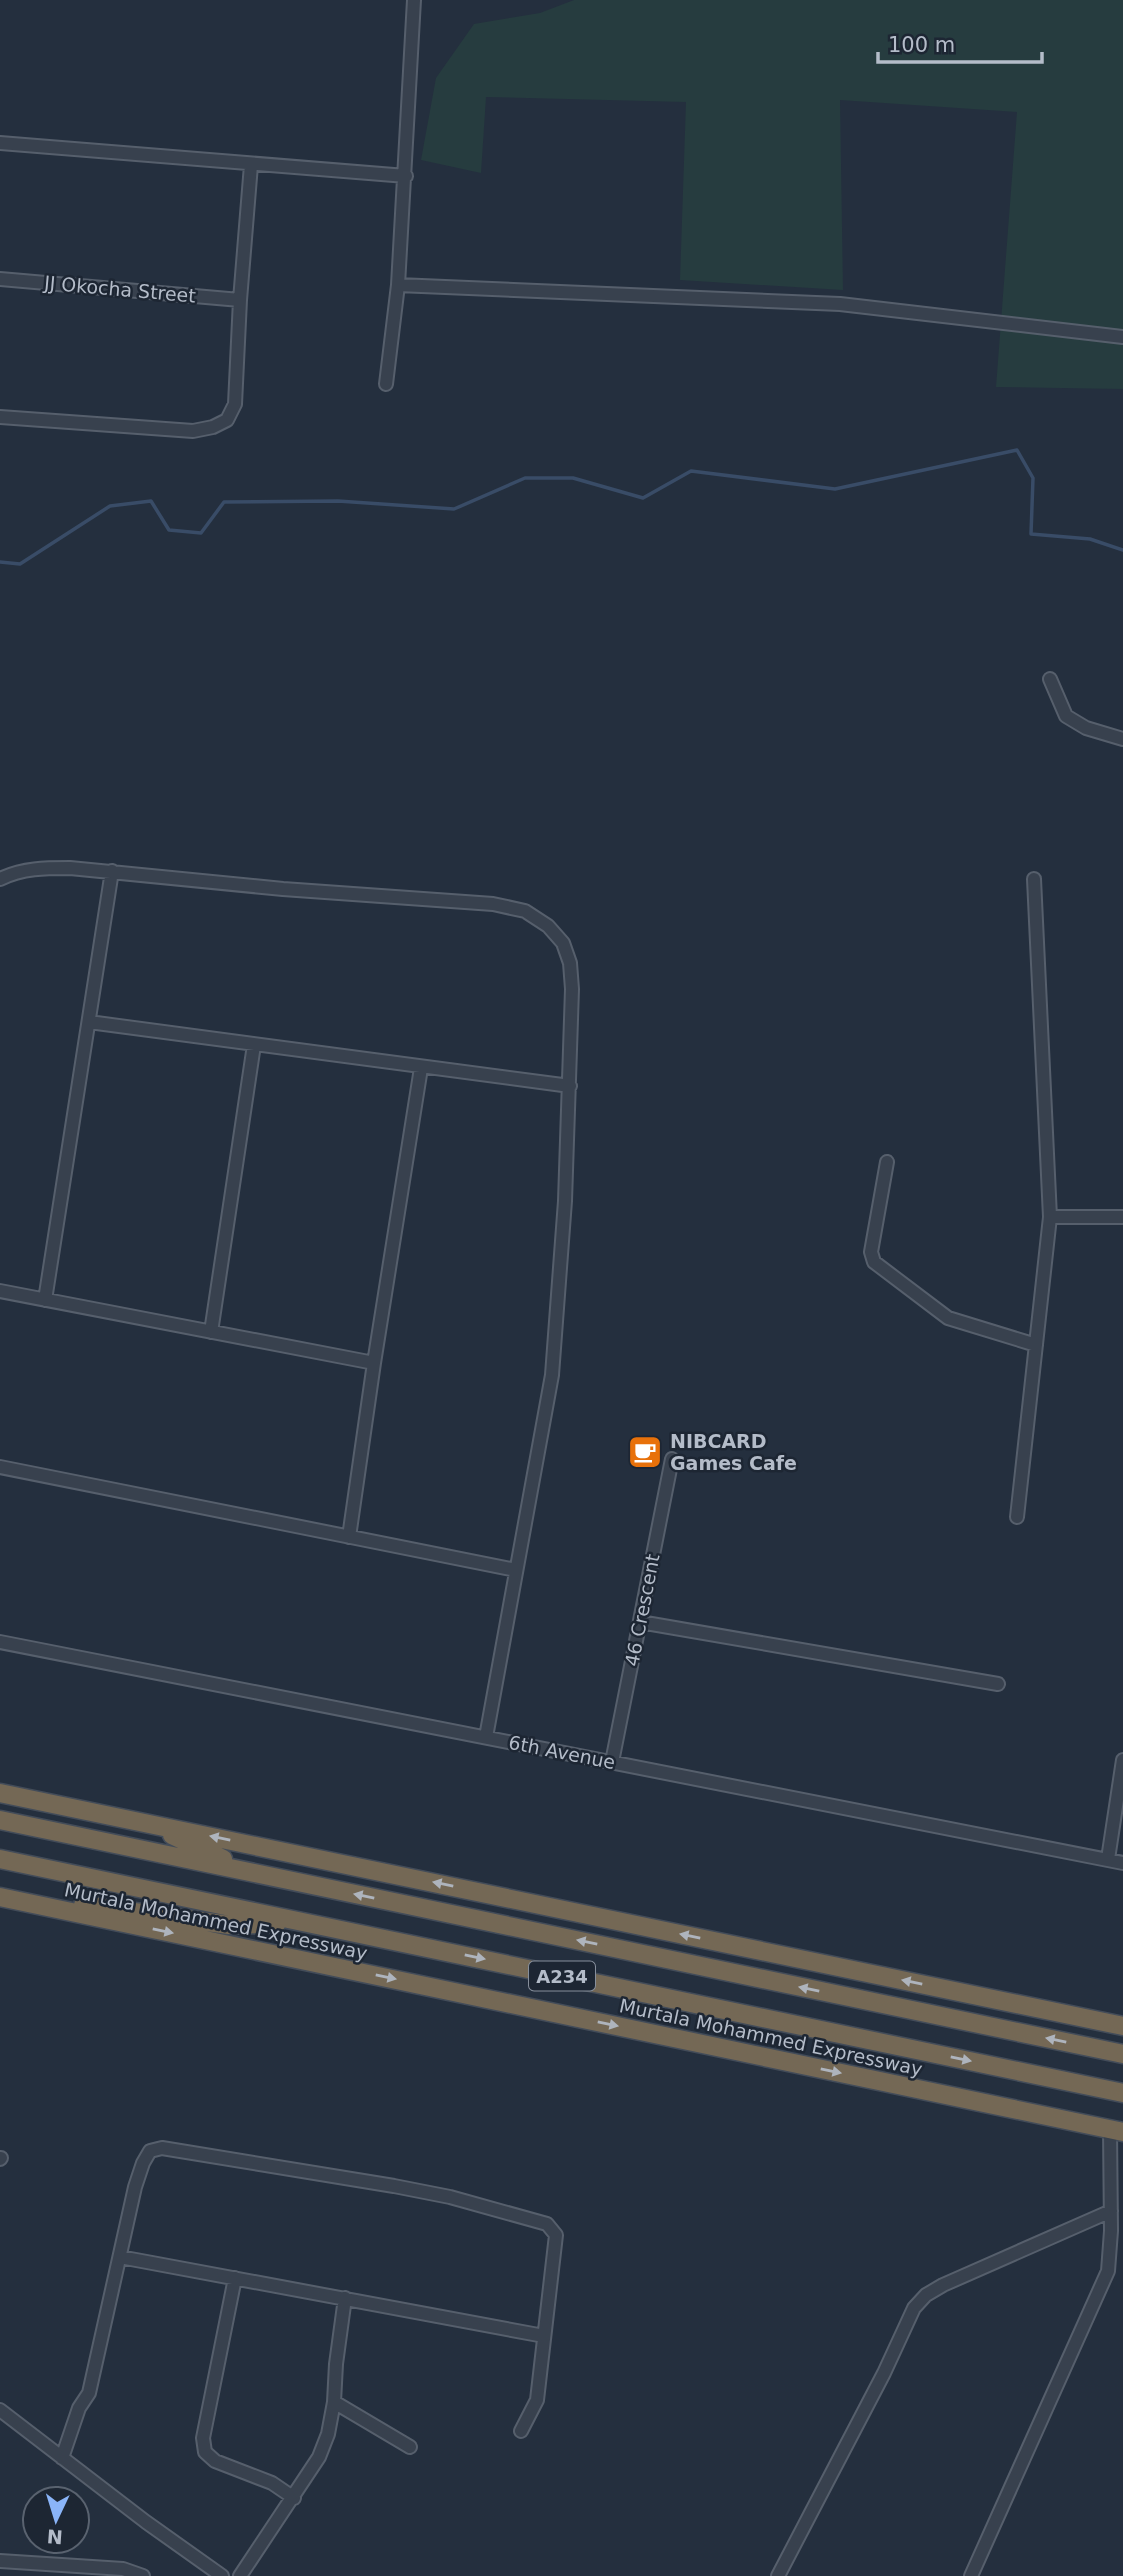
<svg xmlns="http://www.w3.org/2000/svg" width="1123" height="2576" font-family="'DejaVu Sans',sans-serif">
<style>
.green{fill:#263c3f}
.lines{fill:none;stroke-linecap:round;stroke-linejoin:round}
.stream{stroke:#394c67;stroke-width:3.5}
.minor-casing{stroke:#565f6c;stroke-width:16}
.highway-casing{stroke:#434c59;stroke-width:21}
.minor{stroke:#38414e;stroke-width:12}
.highway{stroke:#746855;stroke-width:18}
.oneway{fill:#aeb4bd}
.labels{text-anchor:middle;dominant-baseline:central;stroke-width:5;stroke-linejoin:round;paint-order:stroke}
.shield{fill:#1d2633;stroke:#878f9c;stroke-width:2}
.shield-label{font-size:18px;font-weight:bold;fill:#b4bcc9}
.street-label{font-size:19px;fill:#b4bcc9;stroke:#1d2633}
.poi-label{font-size:19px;font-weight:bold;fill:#b4bcc9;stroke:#1d2633;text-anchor:start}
</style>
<rect width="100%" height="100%" fill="#242f3e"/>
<path class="green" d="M574,0H1123V389L996,387L1017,112L840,100L843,290L680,280L686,102L486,97L481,173L421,160L436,78L474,24L540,13Z"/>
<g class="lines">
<path class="stream" d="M0,562L20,564L110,506L151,501L169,530L201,533L224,502L338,501L454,509L525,478H573L643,498L691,471L835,489L1017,450L1033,478L1031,534L1090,539L1123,550"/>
<g class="minor-casing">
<path id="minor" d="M414,0L398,285L840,304L1123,337
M0,143L406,176
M0,279L240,300
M386,384L398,285
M0,417L193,431L213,427L227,420L235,404L240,300L251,165
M1050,679L1066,716L1086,728L1123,739
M0,879C23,868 45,868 70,868L283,889L493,904L525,911L548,926L563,943L570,963L572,989L565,1201L552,1375L486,1737
M89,1022L570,1086
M887,1162L871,1252L874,1262L948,1318L1036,1345
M1050,1217H1123
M0,1291L374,1363
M45,1300L112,871
M211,1332L254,1045
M0,1467L516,1570
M1017,1517L1050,1217L1034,879
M349,1537L374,1363L421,1068
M640,1622L998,1684
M0,1642L1123,1863
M612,1762L672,1459
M1108,1859L1123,1760
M0,2159L1,2158
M120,2257L544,2336
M235,2278L203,2438L205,2452L215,2461L272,2483L294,2498
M334,2402L410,2447
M0,2410L146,2522L222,2576
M62,2458L79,2408L89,2393L135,2187L143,2163L150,2151L162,2148L394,2186L450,2197L547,2224L556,2235L537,2400L521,2431
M0,2561L123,2569L143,2576
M240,2576L319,2457L328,2434L334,2402L336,2364L345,2298
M778,2576L884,2373L914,2308L926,2295L943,2285L1111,2211
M971,2576L1108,2271L1111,2231L1110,2129"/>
</g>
<g class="highway-casing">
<path id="highway" d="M0,1793L1123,2026
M0,1820L1123,2054
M172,1835L223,1859
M0,1859L1123,2093
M0,1897L1123,2132
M83,1905L229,1925L277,1923"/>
</g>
<use href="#minor" class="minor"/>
<use href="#highway" class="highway"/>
</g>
<defs><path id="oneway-solid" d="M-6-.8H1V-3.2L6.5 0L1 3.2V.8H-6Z" transform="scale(1.75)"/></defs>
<g class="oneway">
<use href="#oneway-solid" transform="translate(220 1838) rotate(-168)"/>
<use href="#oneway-solid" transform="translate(443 1884) rotate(-168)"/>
<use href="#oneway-solid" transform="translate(364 1896) rotate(-168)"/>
<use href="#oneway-solid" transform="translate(163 1931) rotate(12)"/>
<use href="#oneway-solid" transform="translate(690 1936) rotate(-168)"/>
<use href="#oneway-solid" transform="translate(587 1942) rotate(-168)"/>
<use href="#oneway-solid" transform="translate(475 1957) rotate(12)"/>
<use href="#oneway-solid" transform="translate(386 1977) rotate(12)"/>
<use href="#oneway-solid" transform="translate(912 1982) rotate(-168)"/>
<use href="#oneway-solid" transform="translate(809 1989) rotate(-168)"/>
<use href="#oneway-solid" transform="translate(608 2024) rotate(12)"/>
<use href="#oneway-solid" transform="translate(1056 2040) rotate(-168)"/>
<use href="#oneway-solid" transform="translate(961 2059) rotate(12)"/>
<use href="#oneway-solid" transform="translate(831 2071) rotate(12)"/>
</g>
<defs>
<g id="cafe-square" transform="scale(1.75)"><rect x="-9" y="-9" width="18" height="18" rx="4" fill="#e8710a" stroke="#1d2633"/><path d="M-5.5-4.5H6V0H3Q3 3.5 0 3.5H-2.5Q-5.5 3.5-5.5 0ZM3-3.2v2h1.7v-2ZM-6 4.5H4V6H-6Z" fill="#fff"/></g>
</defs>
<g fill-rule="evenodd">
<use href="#cafe-square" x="645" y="1452"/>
</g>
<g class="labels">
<rect class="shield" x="529" y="1961.5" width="66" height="29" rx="5"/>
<g class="shield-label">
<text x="562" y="1976">A234</text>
</g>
<g class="street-label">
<text transform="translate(120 289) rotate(5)">JJ Okocha Street</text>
<text transform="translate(642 1610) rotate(-79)">46 Crescent</text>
<text transform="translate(562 1752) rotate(11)">6th Avenue</text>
<text transform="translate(216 1921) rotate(12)">Murtala Mohammed Expressway</text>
<text transform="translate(771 2037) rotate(12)">Murtala Mohammed Expressway</text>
</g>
<g class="poi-label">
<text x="670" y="1441">NIBCARD<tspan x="670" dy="22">Games Cafe</tspan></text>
</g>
</g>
<g transform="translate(56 2520) rotate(184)"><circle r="33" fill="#1d2633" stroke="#59626f" stroke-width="2"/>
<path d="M0-5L12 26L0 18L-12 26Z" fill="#8ab4f8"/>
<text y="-10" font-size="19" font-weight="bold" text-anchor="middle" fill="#b4bcc9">N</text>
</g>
<path d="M878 52v10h164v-10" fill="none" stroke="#b4bcc9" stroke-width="3.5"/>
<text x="888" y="52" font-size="21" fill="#b4bcc9" stroke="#1d2633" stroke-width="5" paint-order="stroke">100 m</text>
</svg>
